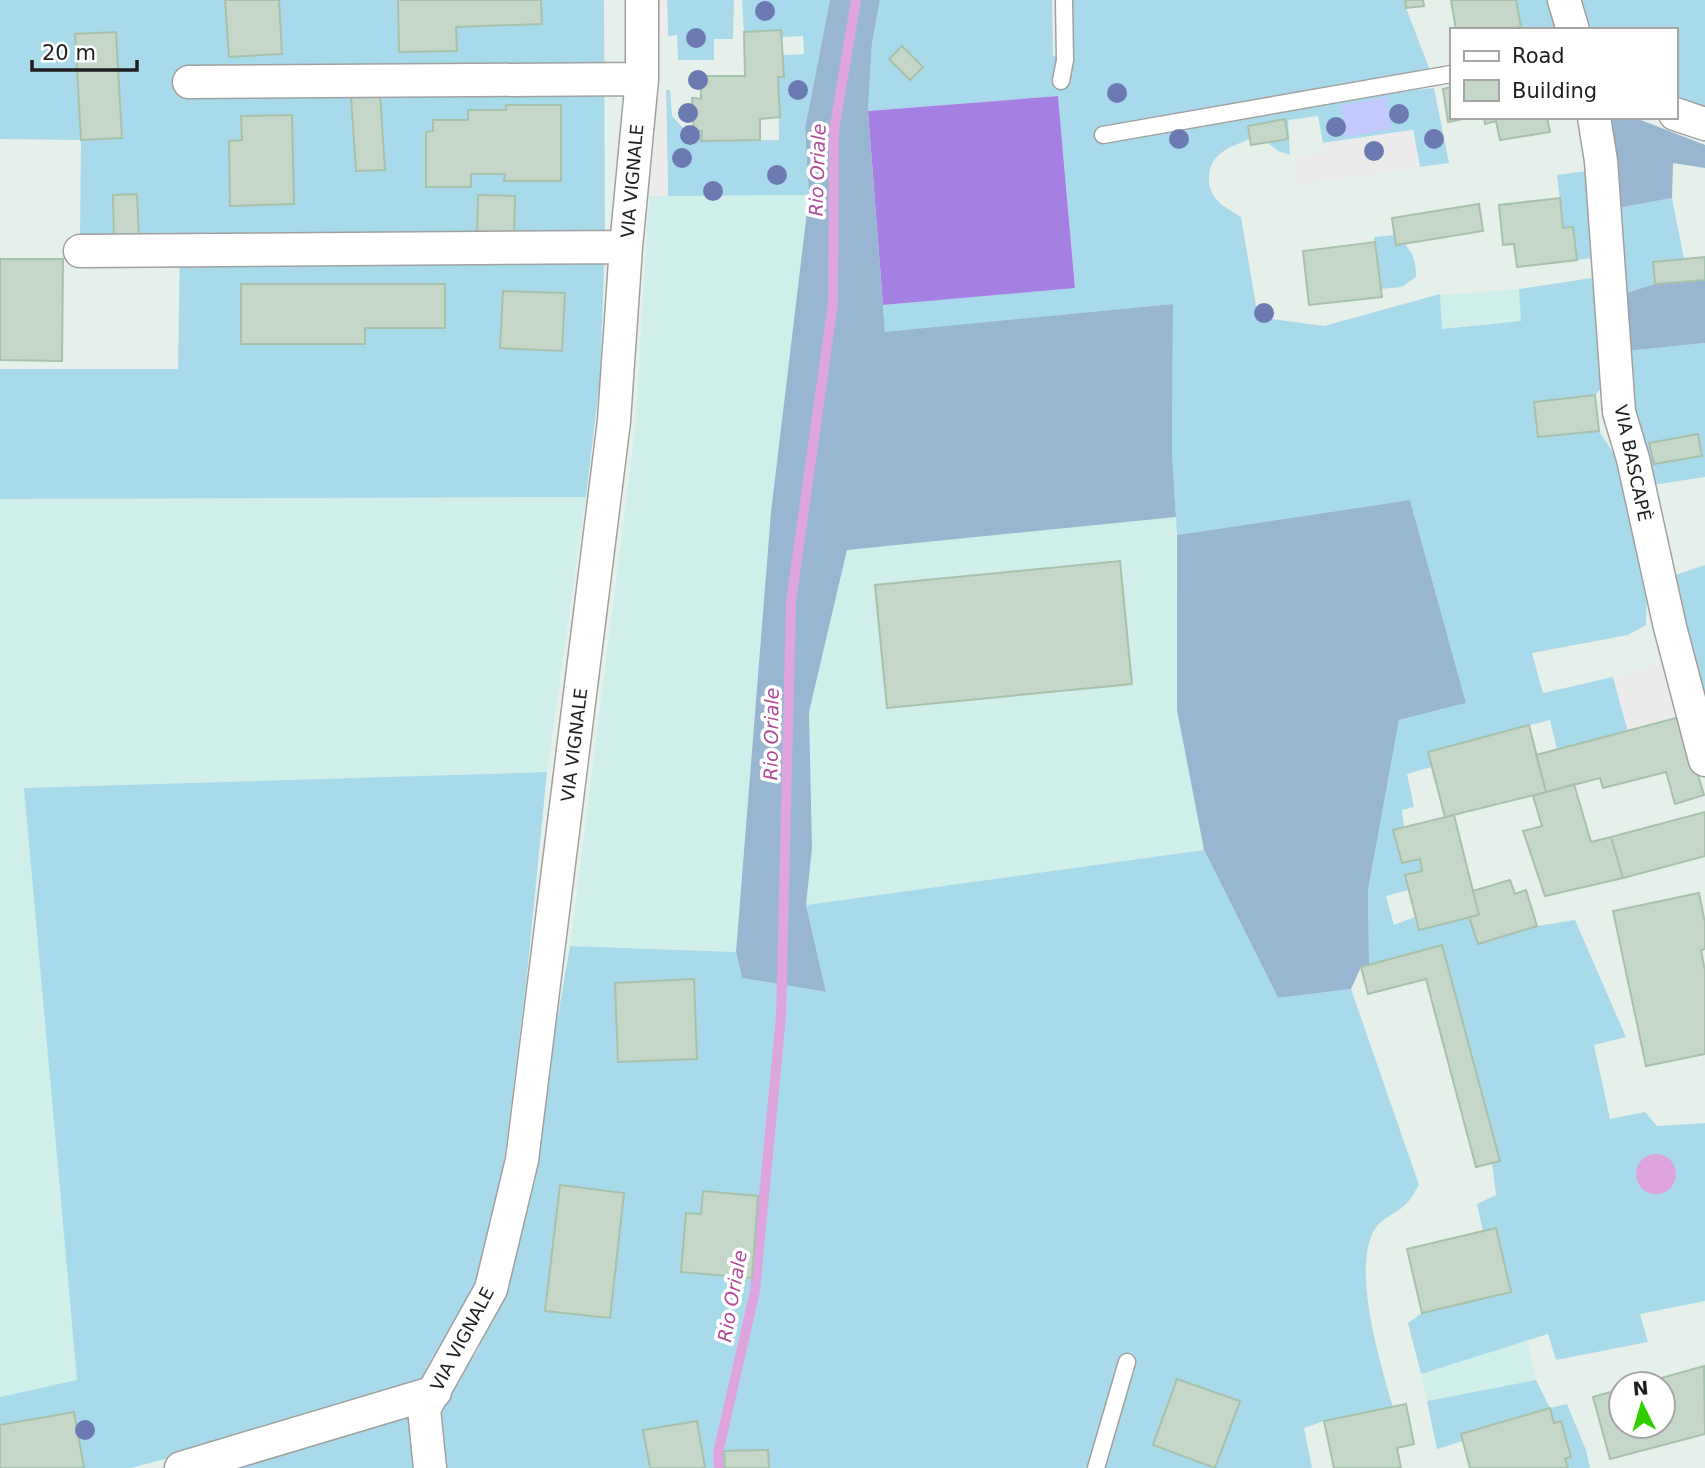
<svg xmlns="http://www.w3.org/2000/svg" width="1705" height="1468" font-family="'DejaVu Sans',sans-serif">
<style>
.farmland{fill:#d0efea}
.grass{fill:#a9daec}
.forest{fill:#98b6d1}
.park{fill:#c1cafb}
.pitch{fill:#a580e2}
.parking{fill:#ebebeb}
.water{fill:#dea4df}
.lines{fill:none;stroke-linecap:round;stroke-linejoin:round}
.stream{stroke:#dea4df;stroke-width:10}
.building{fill:#c5d7c8;stroke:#a7c2ac;stroke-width:2}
.lane-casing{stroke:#a0a0a0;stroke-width:19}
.street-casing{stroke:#a0a0a0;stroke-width:35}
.lane{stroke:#fff;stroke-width:16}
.street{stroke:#fff;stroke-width:32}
.tree{fill:#6b7bb1}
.labels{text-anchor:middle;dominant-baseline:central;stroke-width:7;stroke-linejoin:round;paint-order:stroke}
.street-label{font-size:18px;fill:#1f1f1f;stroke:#fff}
.water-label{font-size:19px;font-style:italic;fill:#b24896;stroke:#fff}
</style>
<rect width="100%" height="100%" fill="#e5f0ea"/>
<path class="farmland" d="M809,195L771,512L736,952L570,946L635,429L649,196Z
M1519,289L1522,321L1442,329L1440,295Z
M586,497L547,772L24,788L77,1380L0,1397V499Z
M1176,517L1177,710L1204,850L806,905L812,848L809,712L847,550Z
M1527,1341L1536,1380L1427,1401L1421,1374Z"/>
<path class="grass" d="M0,0H604L605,243L600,378L586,497L0,499V369H178L180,243L80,235L81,140L0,139Z
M667,0H734L733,39H714V60H678L677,35L668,36Z
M742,0H830L805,128L809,195L668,196L666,90H670L672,116L684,129L702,131V141L779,140L778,77L784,76L783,55L804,54L803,36L782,37L781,30L744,32Z
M880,0H1052L1053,56L1074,52L1073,0H1405L1406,8L1431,73L1153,120L1156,135L1316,107V101L1434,88L1449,163L1420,167L1413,130L1323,143L1318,116L1288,120L1290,155L1278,151L1268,143L1288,139L1285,120L1248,126L1250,139C1230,147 1210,153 1209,177C1208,186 1212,195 1219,202C1225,208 1234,212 1241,217L1258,317L1324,326L1440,294L1442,329L1521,321L1519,289L1592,278L1606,383L1595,395L1534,402L1538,437L1599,431L1614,454L1647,588L1646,625L1628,635L1532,653L1543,693L1613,677L1628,731L1557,749L1550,720L1428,752L1432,767L1407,774L1414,807L1402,810L1404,827L1394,830L1402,863L1420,859L1422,871L1405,875L1409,890L1386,896L1394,925L1415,917L1419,930L1469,917L1478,944L1537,926L1575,920L1626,1037L1594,1045L1610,1119L1645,1112L1657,1126L1705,1123V1301L1640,1314L1648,1342L1556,1360L1548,1334L1421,1374L1408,1323L1422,1313L1511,1292L1496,1229L1483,1231L1477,1204L1496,1195L1492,1163L1500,1160L1442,945L1369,965L1368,890L1399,720L1466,703L1410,500L1177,535L1172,453L1173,304L885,333L883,305L1075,287L1058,96L868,111L872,43Z
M1516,0H1556L1561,30H1504L1521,27Z
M1571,0H1705V113L1675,101V30H1577Z
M1586,171L1594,258L1577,260L1573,227L1563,228L1557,175Z
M1672,198L1684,259L1653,262L1655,284L1616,296L1602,211Z
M1395,235C1411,249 1416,256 1416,277L1402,287L1380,289L1374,237Z
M1705,343V477L1632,488L1618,352Z
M1705,565V705L1672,576Z
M547,772L526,984L495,1235L476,1291L424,1383L184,1454L131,1468H84L0,1425V1397L77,1380L24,788Z
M1204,850L1278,998L1351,989L1419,1185C1415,1191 1412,1198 1407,1203C1399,1212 1384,1217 1377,1226C1349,1263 1381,1366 1393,1407L1324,1421L1304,1428L1312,1468H441L436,1415L479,1348L510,1262L543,1102L570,946L736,952L742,978L826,992L806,905Z
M1536,1380L1550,1408L1567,1404L1586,1450L1590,1468H1568L1565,1459L1571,1456L1561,1422L1554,1423L1550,1408L1461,1434L1463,1441L1437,1449L1427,1401Z
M407,1410L416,1420L422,1468H210Z"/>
<path class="forest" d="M830,0H880L872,43L868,111L885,332L1173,304L1172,453L1176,517L847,550L809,712L812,848L806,905L826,992L742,978L736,952L771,512L809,195L805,128Z
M1601,117H1633L1705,145V168L1673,163L1672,198L1602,211Z
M1705,280V343L1618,352L1616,296L1655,284Z
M1410,500L1466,703L1399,720L1368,890L1369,965L1361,967L1351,989L1278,998L1204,850L1177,710V535Z"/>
<path class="park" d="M1386,97L1392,129L1346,137L1341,105Z"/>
<path class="pitch" d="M1058,96L1075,288L883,305L868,111Z"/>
<path class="parking" d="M646,0H667L668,36H647Z
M647,90H666L668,196H649Z
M1413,130L1420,167L1299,185L1295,158L1324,153L1323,143Z
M1664,663L1680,717L1628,731L1613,677Z"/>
<path class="water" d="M1636 1174a20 20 0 1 1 40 0a20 20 0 1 1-40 0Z"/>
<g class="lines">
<path class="stream" d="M719,1468L718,1453L755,1291L781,1016L791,602L833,303L834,131L856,0"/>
</g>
<path class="building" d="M225,0H279L282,54L229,57Z
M398,0H541L542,24L456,27L457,51L399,52Z
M1405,0H1423L1424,6L1406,8Z
M1451,0H1516L1521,27L1503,30H1456Z
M781,30L784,77H778L780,117L760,119V140L701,141L702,131H694L692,98L701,99V76H745L744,32Z
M116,32L122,138L81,140L75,34Z
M902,46L923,67L910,80L889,59Z
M1451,87V117H1473L1448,122L1443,89Z
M380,95L385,170L356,171L351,97Z
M506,105H561V181H504L505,174H471V187H426V132L433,131V120H468V110H506Z
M292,115L294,204L230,206L229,141L242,140L241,116Z
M1484,117H1547L1550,132L1500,140L1496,121L1485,124Z
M1285,119L1288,139L1251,145L1248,126Z
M137,194L139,238L114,239L113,195Z
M478,195L515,196L514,241L477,240Z
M1560,198L1563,228L1573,227L1577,260L1517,267L1514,244L1503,245L1499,205Z
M1479,204L1483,231L1396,245L1392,218Z
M1375,242L1382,297L1309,305L1303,251Z
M1705,257V280L1655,284L1653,262Z
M0,259H63L62,361L0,360Z
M241,284H445V328H365V344H241Z
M503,291L565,293L562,351L500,348Z
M1595,395L1599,431L1538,437L1534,402Z
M1698,434L1702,456L1654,464L1649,443Z
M1120,561L1132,684L887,708L875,585Z
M1680,717L1704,795L1675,804L1666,772L1603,788L1600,778L1546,792L1536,755Z
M1529,725L1546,792L1445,817L1428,752Z
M1574,784L1591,842L1611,837L1623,878L1545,896L1523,831L1542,826L1533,796Z
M1705,812V856L1623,878L1611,837Z
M1454,815L1479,915L1419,930L1405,875L1422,871L1420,859L1402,863L1393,830Z
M1510,880L1515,894L1526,890L1537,926L1478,944L1469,917L1479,915L1473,891Z
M1699,893L1705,923V949L1701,950L1705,971V1054L1646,1066L1613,911Z
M1442,945L1500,1161L1476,1167L1426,979L1368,994L1361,967Z
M694,979L697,1059L618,1062L615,983Z
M560,1185L624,1193L610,1318L545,1311Z
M703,1191L758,1196L752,1278L681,1272L686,1213L701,1214Z
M1496,1228L1511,1292L1422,1313L1407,1249Z
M1704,1366L1705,1434L1610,1459L1593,1397L1621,1389V1426H1663V1384H1640Z
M1177,1379L1240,1401L1215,1468L1153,1445Z
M1406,1404L1414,1444L1397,1448L1401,1468H1334L1324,1421Z
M1550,1408L1554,1423L1561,1421L1571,1457L1565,1459L1568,1468H1470L1461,1434Z
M74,1412L84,1468H0V1425Z
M697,1421L705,1468H650L643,1430Z
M768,1450L769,1468H725L724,1451Z"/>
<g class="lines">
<g class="lane-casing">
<path id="lane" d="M1061,81L1065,60L1064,0
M1103,135L1451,74
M1096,1468L1127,1362"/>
</g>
<g class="street-casing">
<path id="street" d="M1564,0L1573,30
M189,82L642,79
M1675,114L1705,124
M1594,117L1601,161L1619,412L1633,459L1670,627L1705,760
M80,251L626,247
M181,1468L435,1392
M430,1468L424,1409L491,1289L522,1160L614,421L626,247L642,79V0"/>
</g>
<use href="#lane" class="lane"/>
<use href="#street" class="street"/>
</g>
<g class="tree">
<circle cx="765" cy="11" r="10"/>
<circle cx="696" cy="38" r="10"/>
<circle cx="698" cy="80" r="10"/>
<circle cx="798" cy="90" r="10"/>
<circle cx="1117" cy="93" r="10"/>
<circle cx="688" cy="113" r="10"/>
<circle cx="1399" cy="114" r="10"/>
<circle cx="1336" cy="127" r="10"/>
<circle cx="690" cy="135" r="10"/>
<circle cx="1179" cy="139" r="10"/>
<circle cx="1434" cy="139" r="10"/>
<circle cx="1374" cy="151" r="10"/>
<circle cx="682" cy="158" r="10"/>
<circle cx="777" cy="175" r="10"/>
<circle cx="713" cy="191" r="10"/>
<circle cx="1264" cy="313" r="10"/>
<circle cx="85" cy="1430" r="10"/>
</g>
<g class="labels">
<g class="street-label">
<text transform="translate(632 181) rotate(-85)">VIA VIGNALE</text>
<text transform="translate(1633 463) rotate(78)">VIA BASCAPÈ</text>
<text transform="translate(574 745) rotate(-83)">VIA VIGNALE</text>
<text transform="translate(462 1339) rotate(-62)">VIA VIGNALE</text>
</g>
<g class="water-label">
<text transform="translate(817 170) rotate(-88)">Rio Oriale</text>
<text transform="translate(771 734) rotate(-89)">Rio Oriale</text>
<text transform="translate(732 1296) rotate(-80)">Rio Oriale</text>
</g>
</g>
<rect x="1450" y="28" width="228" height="91" fill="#ffffff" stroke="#a5a5a5" stroke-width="2"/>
<rect x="1464" y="51" width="35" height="10" fill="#ffffff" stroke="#a5a5a5" stroke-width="2"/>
<text x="1512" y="63" font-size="21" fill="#1f1f1f">Road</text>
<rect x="1464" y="80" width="35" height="21" fill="#c5d7c8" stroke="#a5a5a5" stroke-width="2"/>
<text x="1512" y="98" font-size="21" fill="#1f1f1f">Building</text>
<g transform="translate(1642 1405) rotate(355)"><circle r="33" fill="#ffffff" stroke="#a5a5a5" stroke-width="2"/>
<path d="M0-5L12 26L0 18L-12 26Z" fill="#31ce00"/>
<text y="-10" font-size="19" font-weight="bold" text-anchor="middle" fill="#1f1f1f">N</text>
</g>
<path d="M32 60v10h105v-10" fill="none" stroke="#1f1f1f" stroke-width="3.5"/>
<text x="42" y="60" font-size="21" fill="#1f1f1f" stroke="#ffffff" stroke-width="5" paint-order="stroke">20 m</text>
</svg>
